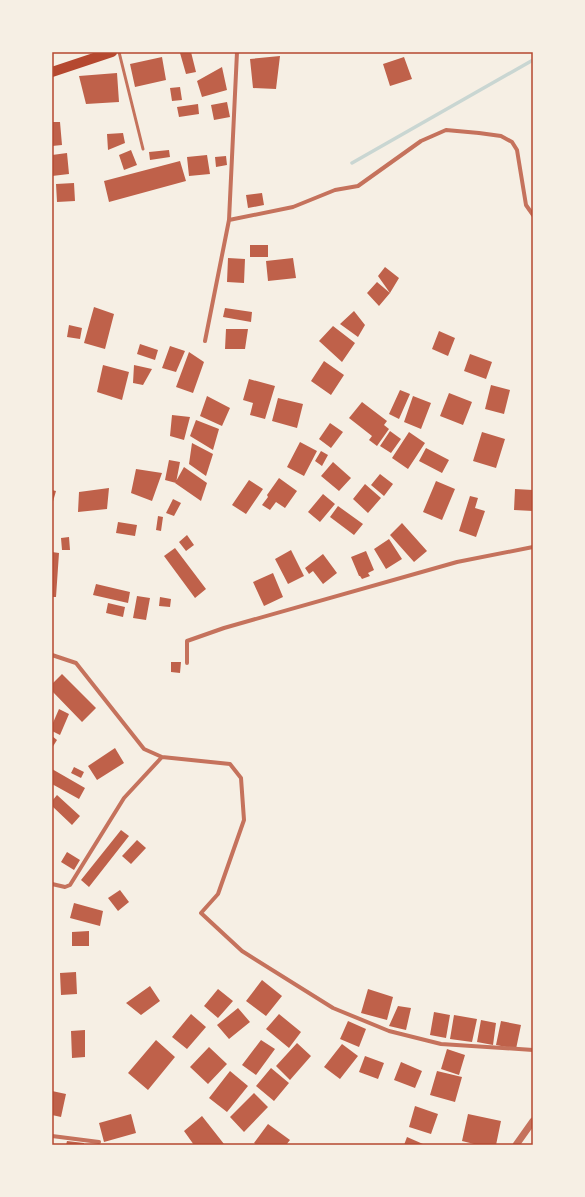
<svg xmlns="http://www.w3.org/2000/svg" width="585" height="1197" font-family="'Crimson Pro',serif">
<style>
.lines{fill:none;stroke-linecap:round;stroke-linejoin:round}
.stream{stroke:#c9d6d2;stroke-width:3.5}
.building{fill:#bf614a}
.service{stroke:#c5725c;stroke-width:3}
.minor{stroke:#c5725c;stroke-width:4}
.tertiary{stroke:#c5725c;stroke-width:7}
.primary{stroke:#b5482f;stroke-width:10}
.neatline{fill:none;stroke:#b5482f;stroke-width:1.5}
</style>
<rect width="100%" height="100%" fill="#f6efe4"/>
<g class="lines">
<path class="stream" d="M352,163L533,60"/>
</g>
<path class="building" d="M183,52H191L196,72L186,74L180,53Z
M280,56L276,89L253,88L250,59Z
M162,57L166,80L135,87L130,64Z
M404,57L412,79L390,86L383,64Z
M222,67L227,90L202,97L197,81Z
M117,73L119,102L86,104L79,76Z
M180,87L182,100L172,101L170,88Z
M227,102L230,117L214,120L211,105Z
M198,104L199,114L179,117L177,107Z
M52,122H60L62,145L52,146Z
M123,133L125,143L108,150L107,134Z
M131,150L137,165L124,170L119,155Z
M169,150L170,157L150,160L149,152Z
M67,153L69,174L52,176V155Z
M207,155L210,174L189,176L187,157Z
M226,156L227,165L216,167L215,157Z
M180,161L186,181L109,202L104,181Z
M74,183L75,201L57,202L56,184Z
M262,193L264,205L248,208L246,195Z
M250,245H268V257H250Z
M228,258L245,259L244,283L227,282Z
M293,258L296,278L268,281L266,261Z
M385,267L399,278L390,293L378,276Z
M377,282L390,293L379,306L367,293Z
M94,307L114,314L105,349L84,343Z
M225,308L252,312L251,322L223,317Z
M354,311L365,325L358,337L340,324Z
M69,325L82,328L80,339L67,337Z
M333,326L355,343L342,362L319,341Z
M226,329H248L245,349H225Z
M439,331L455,338L448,356L432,349Z
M140,344L158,350L155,360L137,354Z
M170,346L185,351L176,372L162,368Z
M189,352L204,362L193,393L176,387Z
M470,354L492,362L486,379L464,371Z
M324,361L344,375L331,395L311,381Z
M103,365L129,372L122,400L97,392Z
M134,365L152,369L143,385L133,383Z
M249,379L275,386L265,419L250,415L253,403L243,400Z
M491,385L510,390L504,414L485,409Z
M400,390L410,394L399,419L389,414Z
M449,393L472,402L463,425L440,416Z
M207,396L230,408L222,426L200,416Z
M413,396L431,403L421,429L404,422Z
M278,398L303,404L297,428L272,421Z
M362,402L387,421L384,425L389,429L377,446L369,440L372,436L349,418Z
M172,415L190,417L184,440L170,436Z
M196,420L219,429L213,450L190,436Z
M330,423L343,432L331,448L319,439Z
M390,431L401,439L391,453L380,446Z
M409,432L425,443L408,469L392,458Z
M482,432L505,439L496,468L473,461Z
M300,442L317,451L304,476L287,467Z
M192,443L213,454L206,476L189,464Z
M426,448L449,460L442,473L419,461Z
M321,451L328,455L322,466L315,461Z
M169,460L180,462L176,483L165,480Z
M333,462L351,478L339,491L321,476Z
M184,467L207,483L201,501L175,483Z
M136,469L162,473L152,501L131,493Z
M380,474L393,484L384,496L371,485Z
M279,478L297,491L285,508L276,502L270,510L262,505L268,497L267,495Z
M249,480L263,489L246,514L232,505Z
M436,481L455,489L442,520L423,512Z
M365,484L381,498L368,513L353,499Z
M109,488L107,509L78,512L79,492Z
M515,489L533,490V511L514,510Z
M52,490L56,491L52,505Z
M323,494L335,504L320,522L308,512Z
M470,496L478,498L475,508L485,511L476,537L459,531Z
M173,499L181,503L174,516L166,513Z
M338,506L363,524L354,535L330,517Z
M158,516L163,517L161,531L156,530Z
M118,522L137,525L135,536L116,533Z
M402,523L427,551L414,562L390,535Z
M187,535L194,545L186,551L179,542Z
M69,537L70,550H62L61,538Z
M389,539L402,559L386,569L374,549Z
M175,548L206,589L195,598L164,556Z
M291,550L304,576L288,584L275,559Z
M366,551L374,570L368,573L370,576L362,579L360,576H359L351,557Z
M52,552L59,553L56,597H52Z
M323,554L337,573L323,584L313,571L309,574L305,568Z
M273,573L283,597L264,606L253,582Z
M96,584L130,592L128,603L93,595Z
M137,596L150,598L146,620L133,618Z
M160,597L171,599L170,607L159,606Z
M108,603L125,607L123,617L106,613Z
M171,662H181L180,673L171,672Z
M62,674L96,708L82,722L52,691V684Z
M59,709L69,714L60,735L52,731V725Z
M52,736L57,740L52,748Z
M115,748L124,763L97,780L88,766Z
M74,767L84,772L81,778L71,773Z
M52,769L85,788L79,799L52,784Z
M57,795L80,816L72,825L52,806V801Z
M121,830L129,836L89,887L81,880Z
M137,840L146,848L131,864L122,856Z
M67,852L80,860L74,870L61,862Z
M120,890L129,902L118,911L108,898Z
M74,903L103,911L100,926L70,918Z
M89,931V946H72V932Z
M76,972L77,994L61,995L60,973Z
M262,980L282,996L266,1016L246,1001Z
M150,986L160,1001L141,1015L126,1003Z
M218,989L233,1001L218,1018L204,1006Z
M368,989L393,997L387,1020L361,1013Z
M398,1006L411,1008L406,1030L389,1026Z
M238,1008L250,1022L229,1039L217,1025Z
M434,1012L450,1015L446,1038L430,1035Z
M191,1014L206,1027L187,1049L172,1037Z
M279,1014L301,1032L289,1048L266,1029Z
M454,1015L477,1019L472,1042L450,1039Z
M481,1020L496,1023L493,1045L477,1042Z
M348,1021L366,1029L359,1047L340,1039Z
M501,1021L521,1025L516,1049L496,1045Z
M85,1030V1057L72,1058L71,1031Z
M156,1040L175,1057L148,1090L128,1073Z
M261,1040L275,1049L256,1075L242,1065Z
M297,1043L311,1056L290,1080L276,1066Z
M342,1044L358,1056L340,1079L324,1067Z
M209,1047L227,1064L208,1084L190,1067Z
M447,1049L465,1055L459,1075L441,1069Z
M365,1056L384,1063L378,1079L359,1072Z
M401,1062L422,1071L415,1088L394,1080Z
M271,1068L289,1083L274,1101L256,1086Z
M230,1071L248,1086L227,1112L209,1098Z
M437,1071L462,1077L455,1102L430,1095Z
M52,1091L66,1094L61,1117L52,1115Z
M254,1093L268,1107L244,1132L230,1117Z
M415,1106L438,1114L431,1134L409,1127Z
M131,1114L136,1133L104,1142L99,1123Z
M468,1114L501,1121L496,1145H478L462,1141Z
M202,1116L224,1144L222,1145H194L184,1131Z
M268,1124L290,1140L286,1145H257L254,1143Z
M407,1137L423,1144L422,1145H404Z
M67,1141L84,1143V1145H66Z"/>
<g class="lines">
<path class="service" d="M119,52L143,149"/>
<path class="minor" d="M229,220L293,207L335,190L358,186L421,141L446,130L479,133L501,136L512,142L517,150L526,205L533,215
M205,341L229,220L237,52
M52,655L76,663L144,749L162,757L230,764L241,778L244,820L218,894L201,913L242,951L333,1008L389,1031L441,1044L533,1050
M187,663V641L224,628L457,562L533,547
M52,884L65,887L70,885L124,798L162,757
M52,1136L99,1142"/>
<path class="tertiary" d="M516,1145L533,1121"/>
<path class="primary" d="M52,72L112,52"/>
</g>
<rect width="585" height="1197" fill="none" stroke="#f6efe4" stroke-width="106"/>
<rect x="53" y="53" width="479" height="1091" class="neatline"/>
</svg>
